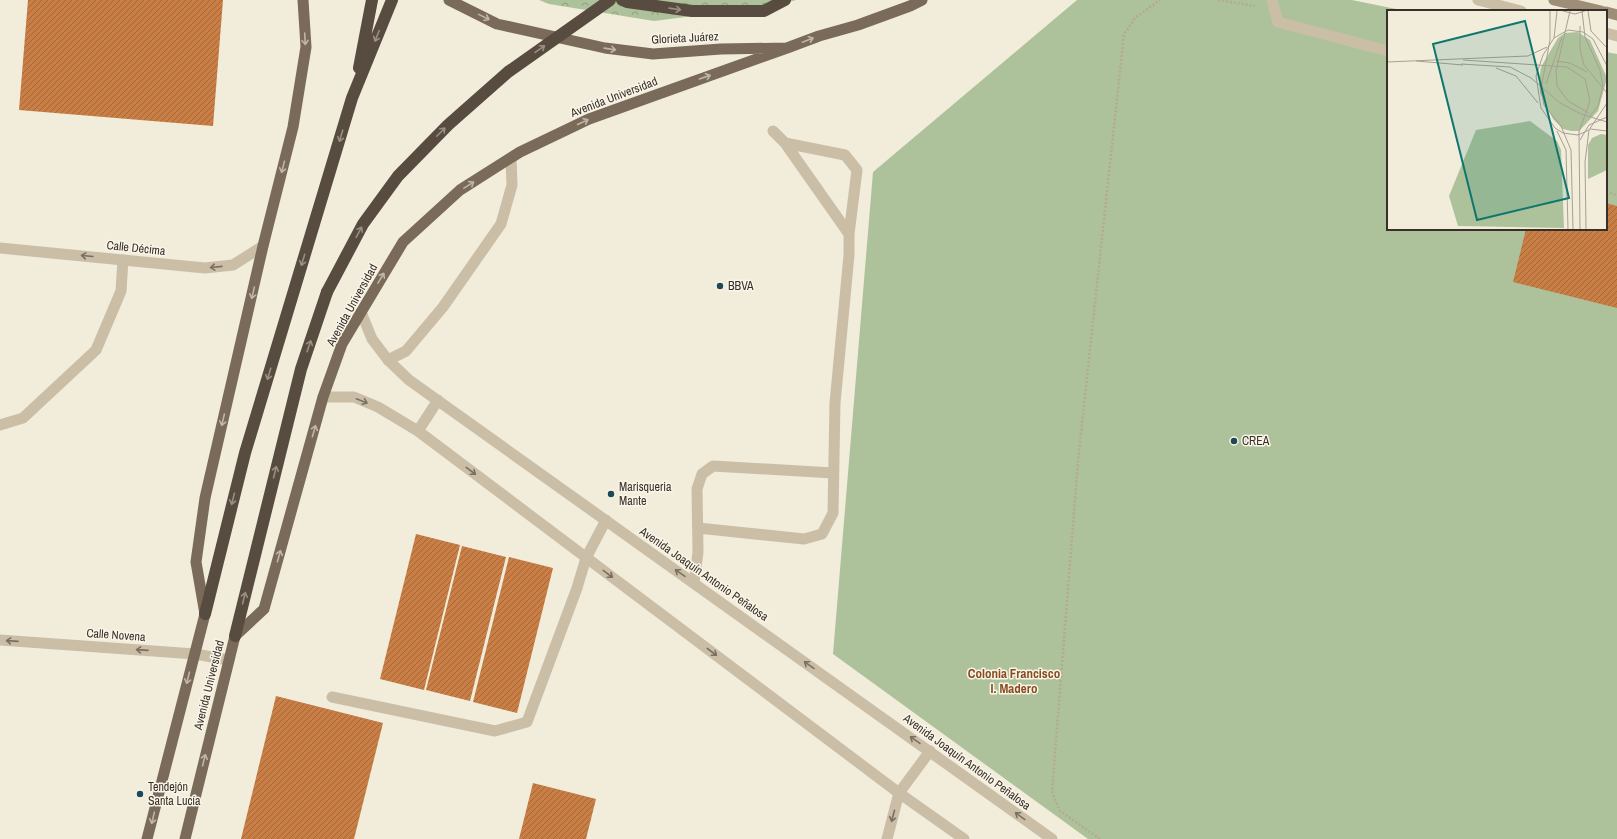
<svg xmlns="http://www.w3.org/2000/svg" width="1617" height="839" font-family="'Archivo Narrow',sans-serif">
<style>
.forest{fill:url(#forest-crowns)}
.pitch{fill:#adc29b}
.building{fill:url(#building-hatch)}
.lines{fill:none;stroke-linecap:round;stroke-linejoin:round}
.path{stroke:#b6a991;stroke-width:2.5;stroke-dasharray:2 2;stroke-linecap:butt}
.service{stroke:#cbbea7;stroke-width:11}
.minor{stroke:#cbbea7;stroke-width:11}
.tertiary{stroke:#cbbea7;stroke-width:11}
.secondary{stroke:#9e8e78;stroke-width:11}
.primary{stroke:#796a59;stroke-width:11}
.motorway{stroke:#584b3f;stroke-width:12}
.motorway-bridge{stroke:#584b3f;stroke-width:12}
.oneway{stroke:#998f83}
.oneway2{stroke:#c0b6a8}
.oneway3{stroke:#7a6f61}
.poi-dot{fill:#1d4959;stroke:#faf5e8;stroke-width:1.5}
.labels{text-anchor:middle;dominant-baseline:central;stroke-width:3;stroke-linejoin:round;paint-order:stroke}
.street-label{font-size:12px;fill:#372f28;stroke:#faf5e8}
.poi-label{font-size:12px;fill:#372f28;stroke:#faf5e8;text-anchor:start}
.neighbourhood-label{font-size:13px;font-weight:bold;fill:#874d20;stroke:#faf5e8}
.inset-road{fill:none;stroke:#a7a093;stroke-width:1}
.view{fill:#0f766e;fill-opacity:0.15;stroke:#0f766e;stroke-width:2}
.inset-edge{fill:none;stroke:#372f28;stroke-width:2}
</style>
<defs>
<pattern id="forest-crowns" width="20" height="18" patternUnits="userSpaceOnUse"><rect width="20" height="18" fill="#adc29b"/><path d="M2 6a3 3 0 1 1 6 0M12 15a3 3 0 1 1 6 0" fill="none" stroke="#8e9e7e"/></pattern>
<pattern id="building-hatch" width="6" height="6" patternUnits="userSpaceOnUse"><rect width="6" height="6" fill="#c87e44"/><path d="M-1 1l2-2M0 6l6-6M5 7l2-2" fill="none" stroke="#a36839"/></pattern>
</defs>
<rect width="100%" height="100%" fill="#f2ecdb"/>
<path class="forest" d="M539,0H796L779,5L654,21L549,4Z"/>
<path class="pitch" d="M1077,0H1352L1406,11H1388V229H1606V52L1617,54V839H1088L833,654L873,172Z"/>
<path class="building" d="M28,0H223L213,126L19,110Z
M1606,203L1617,206V308L1513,282L1526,229H1606Z
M416,534L460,545L424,690L380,679Z
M462,546L506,557L470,701L426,690Z
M509,557L553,568L517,713L473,702Z
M276,696L383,723L354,839H241Z
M533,783L596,799L586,839H519Z"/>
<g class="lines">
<path class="path" d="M1218,0L1255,6
M1606,192L1617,195
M1100,839L1060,811L1052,792L1078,461L1124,34L1135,18L1160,0"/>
<path class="service" d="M1272,0L1278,22L1388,51
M785,143L849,234
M388,360L406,351L443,307L501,224L512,185L511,158
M0,425L23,418L96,350L121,291L123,260
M698,528L804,539L822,534L833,513L835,403L849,255V234L857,170L845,155L785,143L773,131
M694,583L698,552L697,489L702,474L713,466L833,473
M332,697L495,731L527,722L577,588L586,558L606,520"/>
<path class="minor" d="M1478,0L1521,11
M1606,33L1617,36
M0,248L205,268L233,265L263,246
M0,640L195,654L229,660
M887,839L899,793L930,751"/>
<path class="tertiary" d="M361,312L372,339L388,360L409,380L1052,839
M323,397H354L378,407L418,431L899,793L964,839
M418,431L438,400"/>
<path class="secondary" d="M1554,0L1601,11
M1606,12L1617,15"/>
<path class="primary" d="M449,0L497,24L605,48L653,54L721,49L787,48L819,36L858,25L910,6L922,0
M147,839L205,614L196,562L205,498L263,246L293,127L306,47L303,0
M185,839L235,636L264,609L323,397L342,344L403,242L460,190L520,152L589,119L787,48"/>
<path class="motorway" d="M622,0L627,2L692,11H764L785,0
M359,68L372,0
M205,614L245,453L352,98L392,0
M235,636L301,369L327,292"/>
<path class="motorway-bridge" d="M327,292L363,224L398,176L448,125L508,72L610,0"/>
</g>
<defs><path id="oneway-shaft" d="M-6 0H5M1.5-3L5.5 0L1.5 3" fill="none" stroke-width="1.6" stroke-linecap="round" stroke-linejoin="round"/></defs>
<g class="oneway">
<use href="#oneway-shaft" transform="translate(675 9) rotate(8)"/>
<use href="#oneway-shaft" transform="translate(377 36) rotate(112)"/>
<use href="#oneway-shaft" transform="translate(540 49) rotate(-35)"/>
<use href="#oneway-shaft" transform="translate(441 132) rotate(-45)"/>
<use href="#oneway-shaft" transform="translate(341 136) rotate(107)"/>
<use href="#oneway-shaft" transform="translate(359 232) rotate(-62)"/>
<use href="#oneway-shaft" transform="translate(303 260) rotate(107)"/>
<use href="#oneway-shaft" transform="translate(309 346) rotate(-71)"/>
<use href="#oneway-shaft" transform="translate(269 374) rotate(107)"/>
<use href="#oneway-shaft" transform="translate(275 472) rotate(-76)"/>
<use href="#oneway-shaft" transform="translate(233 499) rotate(104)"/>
<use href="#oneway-shaft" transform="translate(244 598) rotate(-76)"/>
</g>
<g class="oneway2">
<use href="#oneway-shaft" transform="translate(484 17) rotate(26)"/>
<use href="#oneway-shaft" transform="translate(305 39) rotate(87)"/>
<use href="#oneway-shaft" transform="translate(808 40) rotate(-21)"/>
<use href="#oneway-shaft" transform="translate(610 49) rotate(8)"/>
<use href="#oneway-shaft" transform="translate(705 77) rotate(-19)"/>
<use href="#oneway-shaft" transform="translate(583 122) rotate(-25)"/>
<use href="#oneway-shaft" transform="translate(283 167) rotate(104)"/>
<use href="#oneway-shaft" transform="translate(469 185) rotate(-32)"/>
<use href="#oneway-shaft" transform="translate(381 278) rotate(-59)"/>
<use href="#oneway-shaft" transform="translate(253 293) rotate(103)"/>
<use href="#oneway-shaft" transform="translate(223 420) rotate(103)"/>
<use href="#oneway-shaft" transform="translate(314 431) rotate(-74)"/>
<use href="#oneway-shaft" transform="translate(279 556) rotate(-74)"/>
<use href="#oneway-shaft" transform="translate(188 678) rotate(104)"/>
<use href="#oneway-shaft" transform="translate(204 760) rotate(-76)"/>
<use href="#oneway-shaft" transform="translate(153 818) rotate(104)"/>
</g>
<g class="oneway3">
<use href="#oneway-shaft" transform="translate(87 256) rotate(-175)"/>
<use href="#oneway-shaft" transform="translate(216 267) rotate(174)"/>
<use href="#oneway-shaft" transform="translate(362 401) rotate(22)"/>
<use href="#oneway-shaft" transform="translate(471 471) rotate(37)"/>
<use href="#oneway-shaft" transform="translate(680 573) rotate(-145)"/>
<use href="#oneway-shaft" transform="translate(608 574) rotate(37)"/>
<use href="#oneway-shaft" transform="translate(12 641) rotate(-176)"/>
<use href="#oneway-shaft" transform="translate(142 650) rotate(-176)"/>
<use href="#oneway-shaft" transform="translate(712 652) rotate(37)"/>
<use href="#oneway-shaft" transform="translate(809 665) rotate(-145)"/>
<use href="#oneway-shaft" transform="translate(915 740) rotate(-145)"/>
<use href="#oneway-shaft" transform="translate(893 816) rotate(105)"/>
<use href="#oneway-shaft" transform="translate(1020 816) rotate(-144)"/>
</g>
<g class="poi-dot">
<circle cx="720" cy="286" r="4"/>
<circle cx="1234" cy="441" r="4"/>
<circle cx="611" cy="494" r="4"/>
<circle cx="140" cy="794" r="4"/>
</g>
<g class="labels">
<g class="street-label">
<text transform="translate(685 38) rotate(-3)">Glorieta Juárez</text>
<text transform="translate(614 97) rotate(-21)">Avenida Universidad</text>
<text transform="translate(136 248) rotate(6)">Calle Décima</text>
<text transform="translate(352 305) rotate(-61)">Avenida Universidad</text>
<text transform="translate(704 574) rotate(35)">Avenida Joaquín Antonio Peñalosa</text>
<text transform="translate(116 635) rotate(4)">Calle Novena</text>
<text transform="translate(209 685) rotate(-76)">Avenida Universidad</text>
<text transform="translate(967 762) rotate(36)">Avenida Joaquín Antonio Peñalosa</text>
</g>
<g class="poi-label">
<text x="728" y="286">BBVA</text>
<text x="1242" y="441">CREA</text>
<text x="619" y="487">Marisqueria<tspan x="619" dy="14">Mante</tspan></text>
<text x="148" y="787">Tendejón<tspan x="148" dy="14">Santa Lucía</tspan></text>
</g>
<g class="neighbourhood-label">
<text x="1014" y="673">Colonia Francisco<tspan x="1014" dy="15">I. Madero</tspan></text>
</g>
</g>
<g transform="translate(1387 10)">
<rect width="220" height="220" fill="#f2ecdb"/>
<path d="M214,124L220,125V160L201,169V135L205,128Z" fill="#adc29b"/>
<path d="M191,22L203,30L220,68L211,101L192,121H184L176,119L166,109L153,83L152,71L154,57L171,28L178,23Z" fill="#adc29b"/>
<path d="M143,111L170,131L174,140L177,218L71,216L62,186L89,120Z" fill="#adc29b"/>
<path class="inset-road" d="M163,1V30L154,79L157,95L174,116L184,140L186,219M176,1L188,4L198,1M183,1L169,61L170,76L181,91L202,103M195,1L198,27L213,60L216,76L211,96L202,107M201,1L204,21L220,38M193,16V39L197,55L220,83M167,28L170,1M76,50L180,57L198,69L203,91L192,122L193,219M29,51L76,55M169,51L183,53L200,62M0,52L141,46L160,37M74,54L123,57L144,68L173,93L194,104L220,112M220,56L206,29L196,22L181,20L167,28L156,45L149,66L154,98L168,118L176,123L191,125L202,120L220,93M109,58L129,66L151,93M159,74L175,27M203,119L220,121M170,121L179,140L181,219M193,130L202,115L220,107M199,219L198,152L202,120"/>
<path class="view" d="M138,11L182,188L90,210L46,34Z"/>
<rect width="220" height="220" class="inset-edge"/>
</g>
</svg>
